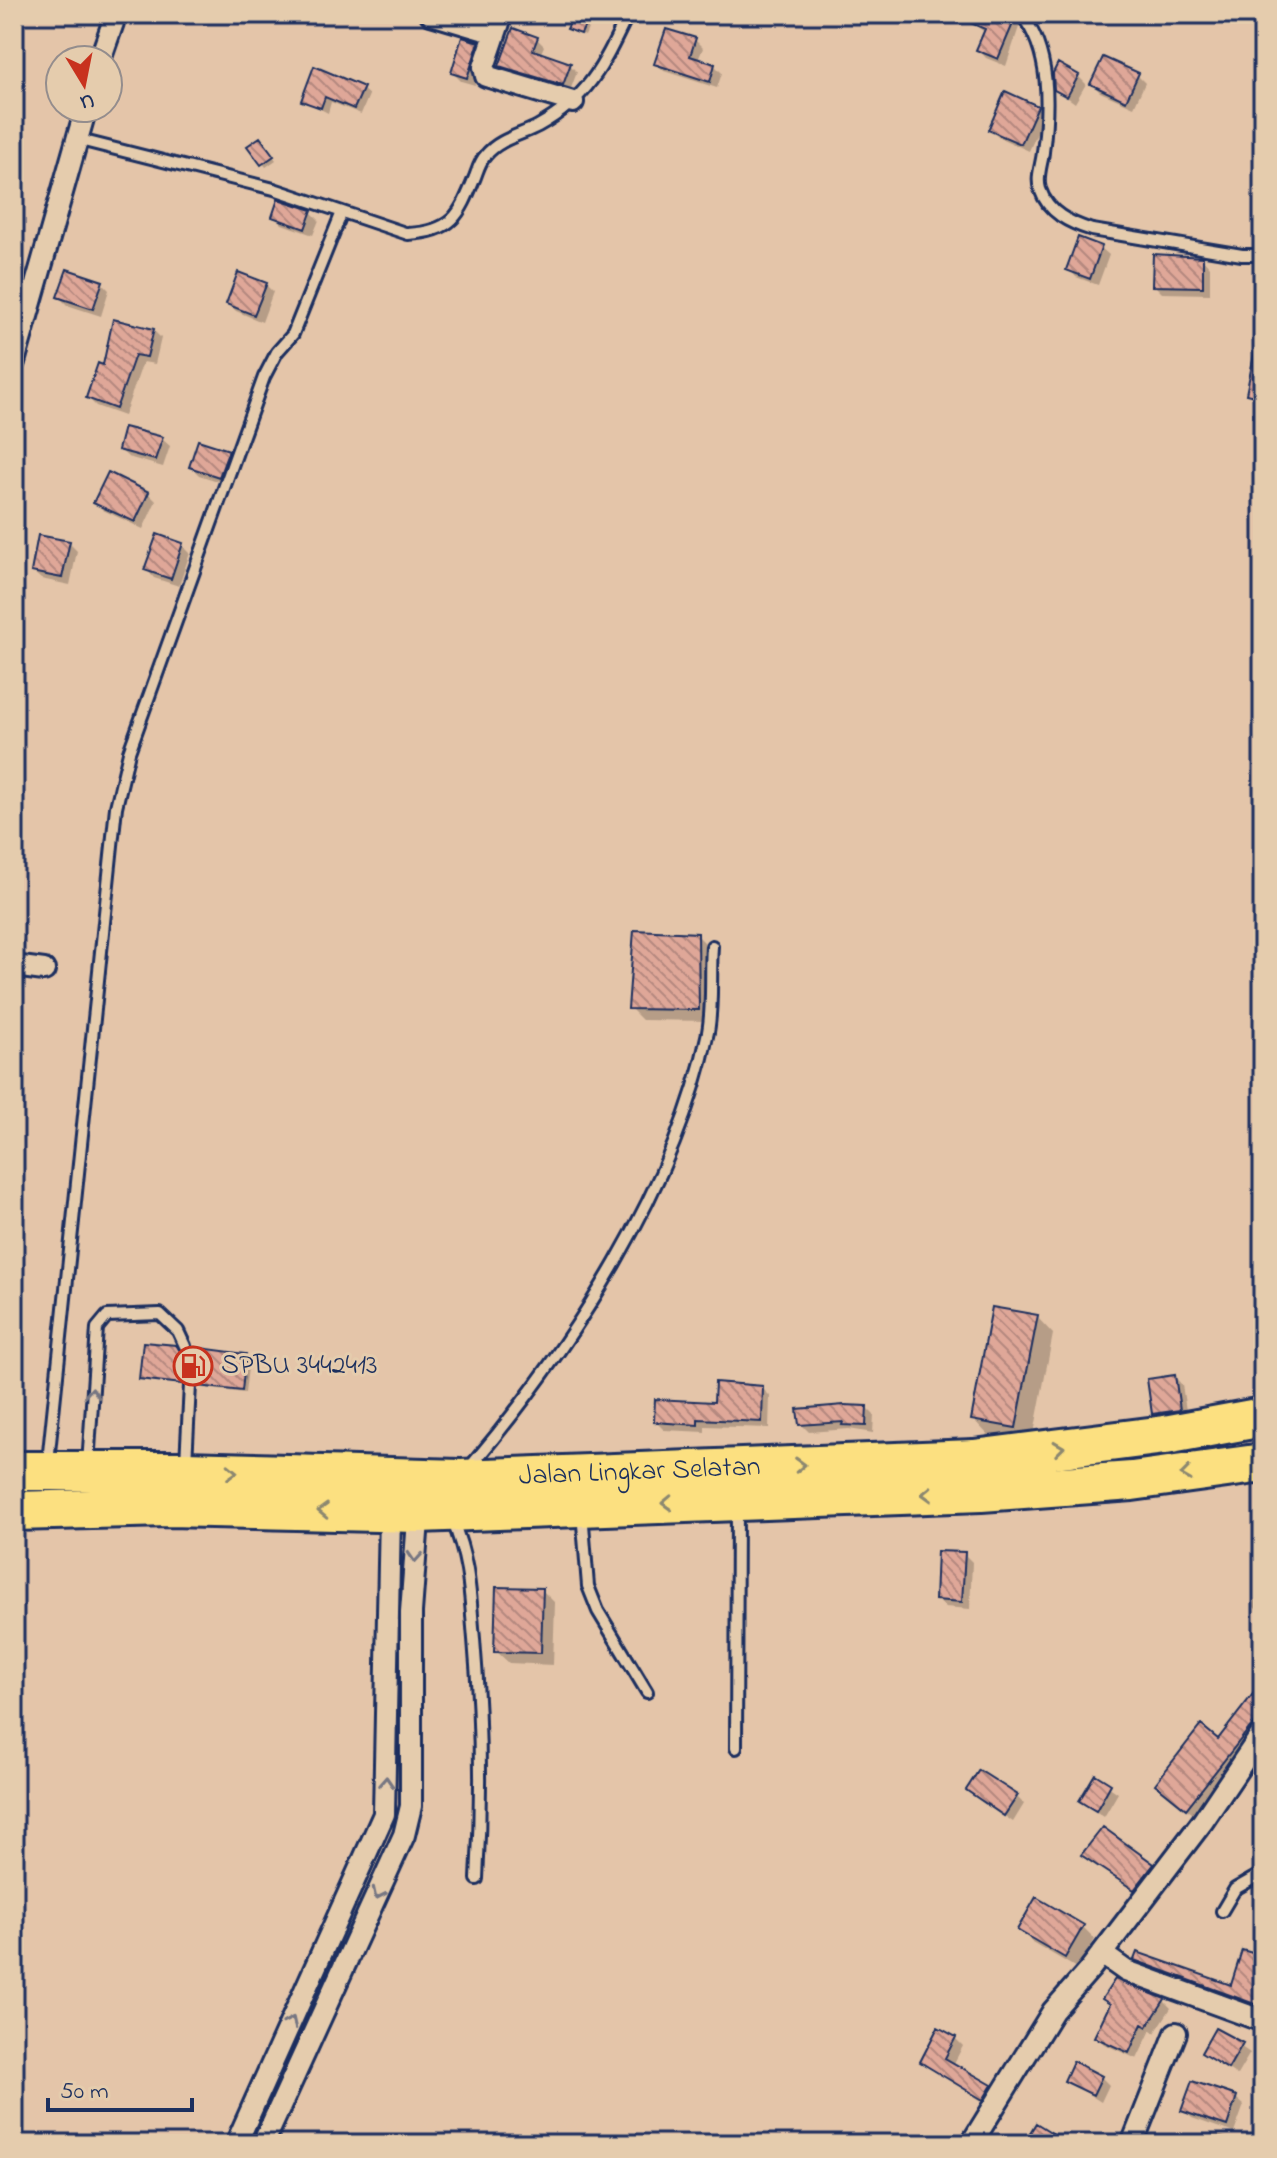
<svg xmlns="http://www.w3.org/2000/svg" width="1277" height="2158" font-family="'Indie Flower',sans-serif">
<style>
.shadow{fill:#0003}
.building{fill:url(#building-back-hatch);stroke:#1b2f5e;stroke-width:2}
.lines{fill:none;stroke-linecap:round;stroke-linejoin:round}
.lane-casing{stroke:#1b2f5e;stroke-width:16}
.street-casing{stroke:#1b2f5e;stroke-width:26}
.highway-casing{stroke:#1b2f5e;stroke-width:44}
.lane{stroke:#e5ccad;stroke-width:10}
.street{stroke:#e5ccad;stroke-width:20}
.highway{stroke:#fce080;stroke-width:38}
.oneway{stroke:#767682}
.oneway2{stroke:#8c886f}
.labels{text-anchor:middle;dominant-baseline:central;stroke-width:6;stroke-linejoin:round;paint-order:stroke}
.poi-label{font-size:28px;fill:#1b2f5e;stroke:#e5ccad;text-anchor:start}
.street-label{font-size:28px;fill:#1b2f5e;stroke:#e5ccad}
</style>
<defs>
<pattern id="building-back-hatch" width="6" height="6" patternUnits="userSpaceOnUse" patternTransform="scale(2)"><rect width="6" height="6" fill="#dfa798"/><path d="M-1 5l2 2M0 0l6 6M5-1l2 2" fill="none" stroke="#b4887f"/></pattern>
</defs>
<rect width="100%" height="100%" fill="#e4c5a9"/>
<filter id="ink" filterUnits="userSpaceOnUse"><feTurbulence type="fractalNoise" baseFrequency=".0125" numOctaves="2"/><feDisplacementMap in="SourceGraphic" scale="16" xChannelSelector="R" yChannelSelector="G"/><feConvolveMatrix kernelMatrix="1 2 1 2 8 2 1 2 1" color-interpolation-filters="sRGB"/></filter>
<g filter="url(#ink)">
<path class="shadow" d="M671,14H715L678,22Z
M972,14H1006L1020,24L1006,66L986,58L979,50L986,33L969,21Z
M1051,14H1066L1063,20Z
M587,20L590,24L585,36L570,28Z
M536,38L544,46L540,55L570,65L577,72L570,91L509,73L502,66Z
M695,40L703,48L698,60L714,65L722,73L717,88L664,71L656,63Z
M478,43L485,51L475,85L461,81L453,73Z
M1137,75L1145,83L1134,107L1100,92L1092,84Z
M1078,76L1086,84L1075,103L1056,89Z
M362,89L369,95L361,114L331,102L328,113L303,100Z
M1037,107L1045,115L1029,151L998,137L990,129Z
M263,143L276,160L266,167L250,147Z
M311,212L319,220L313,235L282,224L274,216Z
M1101,248L1109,255L1098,285L1076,277L1069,269Z
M1203,259L1210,267V294L1162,293L1154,285Z
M102,283L109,290L101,316L67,305L59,297Z
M266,285L273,292L262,322L236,311L228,303Z
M153,330L161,338L155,364L143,362L124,416L96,406L88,398L104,367Z
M1263,371V403L1248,393Z
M162,439L170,446L163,467L128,457L120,450Z
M228,452L236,460L227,484L199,475L191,467Z
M148,493L156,501L143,529L103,510L95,502Z
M69,543L77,551L70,585L41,579L33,572Z
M182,545L190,553L179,586L154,578L147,570Z
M14,932L25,942L22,964L14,972Z
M697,935L710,948V1021L642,1020L630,1008V970Z
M1037,1317L1053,1334L1032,1444L989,1436L973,1419Z
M184,1356H245L249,1359L245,1393L203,1388L196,1379L186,1386L141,1378Z
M1175,1377L1182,1385L1187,1417L1162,1421L1154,1413Z
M762,1388L770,1396L769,1428L705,1426V1432L664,1430L656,1422Z
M866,1407L874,1415L873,1433L849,1429L809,1432L801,1424Z
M964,1554L972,1562L970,1609L945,1607L937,1600Z
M1263,1582V1616L1253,1606Z
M542,1590L555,1603L553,1665L509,1663L496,1651Z
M1263,1684V1740L1200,1819L1169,1796L1219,1742Z
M1095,1777L1118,1793L1104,1817L1081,1801Z
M1263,1779V1806L1254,1796Z
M968,1790L1017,1797L1024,1804L1013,1822Z
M1084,1855L1153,1865L1160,1873L1143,1896Z
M1037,1900L1083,1927L1095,1939L1078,1969L1032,1942L1019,1930Z
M1263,1958V2013L1148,1970L1137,1960L1233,1988Z
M1164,2001L1171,2008L1155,2033L1151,2030L1137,2059L1104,2044L1096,2036Z
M1216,2030L1250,2053L1237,2075L1203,2053Z
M955,2038L963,2046L953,2065L998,2095L991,2107L922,2062Z
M1263,2068V2091L1257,2085Z
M1101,2077L1109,2085L1101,2102L1066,2080Z
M1236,2098L1244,2105L1234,2133L1192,2118L1184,2111Z
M1212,2133L1247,2144H1209Z"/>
<path class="building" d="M574,14L588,19L581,34L567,29Z
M950,14H1013L1015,19L998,59L976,50L985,29Z
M513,28L538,37L533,50L571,63L563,85L499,66Z
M666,29L696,38L690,56L715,64L710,82L654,64Z
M462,37L479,42L467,78L451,73Z
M1103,57L1139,73L1126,101L1090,84Z
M1058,63L1079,75L1067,97L1054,90L1053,73Z
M314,66L364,87L354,109L325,97L321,108L301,101Z
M1005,91L1038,106L1021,144L988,130Z
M260,137L274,156L261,165L247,146Z
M278,199L312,210L305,229L272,217Z
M1078,237L1102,246L1090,279L1066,270Z
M1153,254L1203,257V287L1152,286Z
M67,269L103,281L93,309L57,297Z
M238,272L267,283L254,315L226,304Z
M113,319L154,329L147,357L135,355L116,409L86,398L98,363L103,365Z
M1256,345H1263V398L1246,394Z
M124,427L163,437L155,460L118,450Z
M198,440L229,450L219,477L189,467Z
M108,472L149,492L135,522L93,503Z
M157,534L183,543L171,579L144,570Z
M38,535L70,541L62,578L31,572Z
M634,930L698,933L699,1010L628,1009Z
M992,1307L1038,1315L1016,1428L971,1420Z
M143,1342L176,1345L184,1354L193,1347L246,1354L242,1391L198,1386L191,1377L182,1384L139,1379Z
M1175,1375L1180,1410L1152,1414L1147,1379Z
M715,1382L763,1386L762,1422L698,1419V1425L654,1422L655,1399L714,1402Z
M844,1405L867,1406L866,1426L842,1425L843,1422L799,1425L797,1409Z
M937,1551L965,1552L962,1602L935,1600Z
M496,1587L543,1588L541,1653L494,1652Z
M1263,1681V1719L1252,1725L1186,1809L1155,1784L1201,1725L1218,1739Z
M979,1770L1018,1795L1004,1816L966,1790Z
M1095,1774L1111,1784L1096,1811L1079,1801Z
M1103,1827L1154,1864L1134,1890L1081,1855Z
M1036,1897L1084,1925L1065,1958L1017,1930Z
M1242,1950L1263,1956V2007L1134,1960L1137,1952L1231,1985Z
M1115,1979L1165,1999L1147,2027L1142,2024L1129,2053L1094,2037L1110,2004L1102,1999Z
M938,2027L956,2037L945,2058L992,2085L983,2100L920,2062Z
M1215,2028L1243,2043L1228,2069L1201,2053Z
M1073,2061L1102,2076L1093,2095L1064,2081Z
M1192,2081L1237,2096L1227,2126L1181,2111Z
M1036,2123L1070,2144H1023Z"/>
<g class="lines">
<g class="lane-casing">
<path id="lane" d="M1021,14C1051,51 1049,106 1043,152C1042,164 1036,177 1040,189C1048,213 1070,223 1092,230L1242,255H1263
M76,139L274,189L408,234C453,231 459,216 475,177C478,169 480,161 486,155C499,139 521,135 538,126C589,98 604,64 628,14
M48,1462L116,807L129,752L264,377L277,352L293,334L342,212
M186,1463L190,1385
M88,1465L97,1328L107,1316L160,1314L178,1331L185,1346
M470,1467C571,1348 676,1187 708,1032C713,1005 710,974 712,946
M582,1512L588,1586L598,1611L647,1692
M452,1520C470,1561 470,1595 474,1639C481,1720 482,1798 477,1879
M736,1748L737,1506
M1222,1911L1235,1889L1263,1873"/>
</g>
<g class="street-casing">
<path id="street" d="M431,14L495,33
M502,14L484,67L486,76L573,102
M100,60L116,14
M14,362L86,108
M14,966L44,970
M1102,1954L1126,1971L1263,2021
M236,2144L384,1814L390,1514L395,1505
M263,2144L404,1835L411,1806V1612L419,1507
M971,2144L1053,2011L1090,1969L1203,1821L1263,1732
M1132,2144L1176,2033"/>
</g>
<g class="highway-casing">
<g id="highway">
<path id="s1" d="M14,1471H185L460,1479L974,1459L1165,1435L1263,1417"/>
<path d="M14,1511L169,1507L418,1513L981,1492L1132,1481L1263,1463"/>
</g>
</g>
<use href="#lane" class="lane"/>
<use href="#street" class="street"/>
<use href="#highway" class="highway"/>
</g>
<defs><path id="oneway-chevron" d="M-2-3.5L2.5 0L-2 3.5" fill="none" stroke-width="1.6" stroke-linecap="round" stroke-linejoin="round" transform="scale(2)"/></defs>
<g class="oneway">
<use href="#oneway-chevron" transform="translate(92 1393) rotate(-86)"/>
<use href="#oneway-chevron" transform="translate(415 1557) rotate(94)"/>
<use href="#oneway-chevron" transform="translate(386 1782) rotate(-87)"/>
<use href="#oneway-chevron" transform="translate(378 1894) rotate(115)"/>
<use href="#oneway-chevron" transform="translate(291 2022) rotate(-65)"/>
</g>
<g class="oneway2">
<use href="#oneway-chevron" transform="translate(1059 1448) rotate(-7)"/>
<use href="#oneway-chevron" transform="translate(800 1465) rotate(-2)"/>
<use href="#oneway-chevron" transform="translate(232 1472) rotate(2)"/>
<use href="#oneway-chevron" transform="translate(1186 1474) rotate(172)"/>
<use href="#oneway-chevron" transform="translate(927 1494) rotate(178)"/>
<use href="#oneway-chevron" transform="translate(667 1503) rotate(178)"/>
<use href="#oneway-chevron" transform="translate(323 1511) rotate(-178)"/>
</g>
</g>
<defs>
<g id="fuel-ring" transform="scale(2)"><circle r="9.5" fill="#e5ccad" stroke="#c8321e" stroke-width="1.5"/><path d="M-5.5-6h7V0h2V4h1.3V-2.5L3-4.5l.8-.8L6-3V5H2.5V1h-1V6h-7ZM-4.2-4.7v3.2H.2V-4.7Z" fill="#c8321e"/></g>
</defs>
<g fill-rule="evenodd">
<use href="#fuel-ring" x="193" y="1366"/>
</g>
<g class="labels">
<g class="poi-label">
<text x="221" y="1366">SPBU 3442413</text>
</g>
<g class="street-label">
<text stroke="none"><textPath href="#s1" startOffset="626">Jalan Lingkar Selatan</textPath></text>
</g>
</g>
<rect width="1277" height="2158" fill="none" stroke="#e5ccad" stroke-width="48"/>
<rect x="24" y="24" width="1229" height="2110" fill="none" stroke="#1b2f5e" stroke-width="3" filter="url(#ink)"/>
<g transform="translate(84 84) rotate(170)"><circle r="38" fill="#e5ccad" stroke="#948d8d" stroke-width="2"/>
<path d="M0-6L14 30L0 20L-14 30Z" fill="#c8321e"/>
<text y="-12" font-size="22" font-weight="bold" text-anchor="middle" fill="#1b2f5e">U</text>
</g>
<path d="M48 2098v12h144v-12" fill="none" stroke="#1b2f5e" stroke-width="4"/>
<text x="60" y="2098" font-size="24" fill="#1b2f5e" stroke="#e5ccad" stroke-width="6" paint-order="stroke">50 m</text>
</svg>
